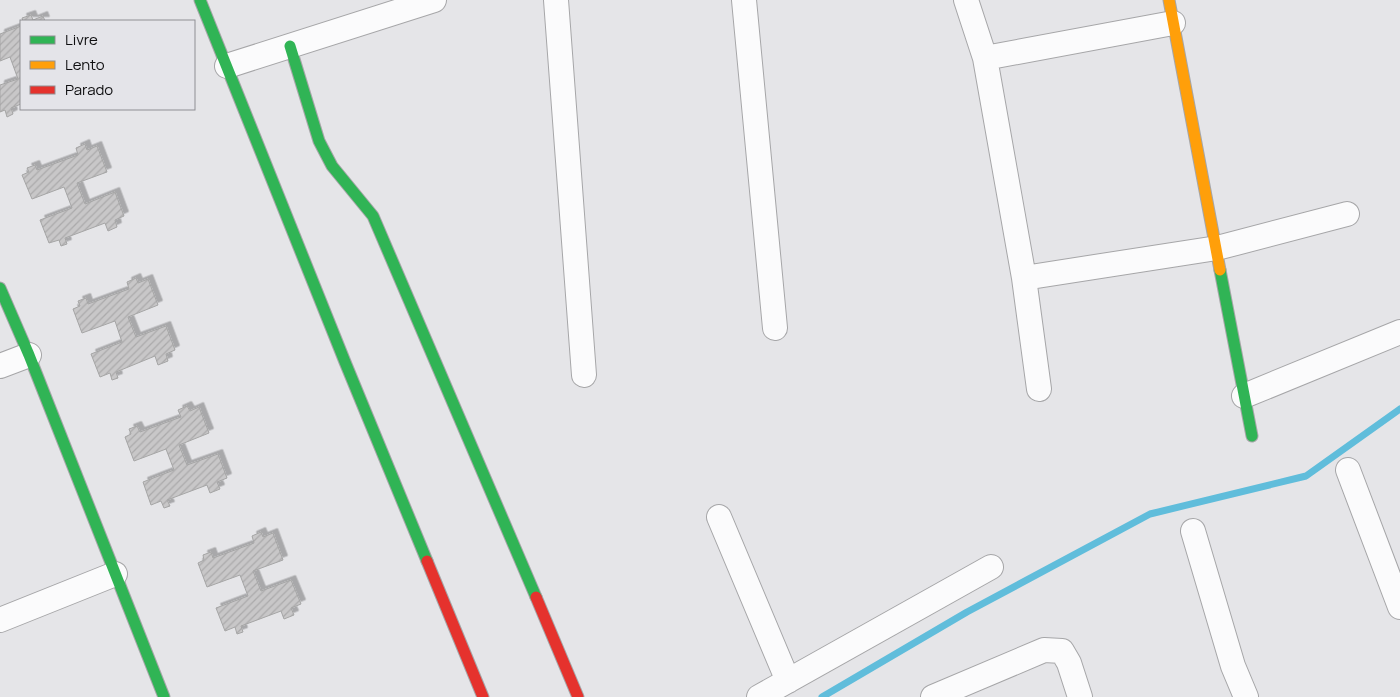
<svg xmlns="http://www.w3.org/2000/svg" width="1400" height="697" font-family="Manrope,sans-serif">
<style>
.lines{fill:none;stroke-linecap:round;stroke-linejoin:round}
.stream{stroke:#60bddb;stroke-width:7}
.building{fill:url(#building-hatch);stroke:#a5a5a5;filter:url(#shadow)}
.street-casing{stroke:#a6a6a8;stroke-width:26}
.fast-casing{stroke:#a6a6a8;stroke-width:13}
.slow-casing{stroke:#a6a6a8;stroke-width:13}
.jam-casing{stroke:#a6a6a8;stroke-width:13}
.street{stroke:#fbfbfc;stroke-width:24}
.fast{stroke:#30b455;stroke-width:11}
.slow{stroke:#ff9f0a;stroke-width:11}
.jam{stroke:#e5322d;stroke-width:11}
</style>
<defs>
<pattern id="building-hatch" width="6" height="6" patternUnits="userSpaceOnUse" patternTransform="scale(1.25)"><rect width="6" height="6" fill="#c8c7c8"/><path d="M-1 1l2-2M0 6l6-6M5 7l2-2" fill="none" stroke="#abaaab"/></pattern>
<filter id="shadow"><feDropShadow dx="4.5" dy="-4.5" stdDeviation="0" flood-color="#0004"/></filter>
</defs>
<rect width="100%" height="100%" fill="#e5e5e8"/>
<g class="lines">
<path class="stream" d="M822,697L967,612L1150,514L1306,476L1400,409"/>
</g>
<path class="building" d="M31,15L33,20L43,16L45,21H23L22,18Z
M21,26V104L11,108L13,114L7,117L5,110L0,112V85L18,79L10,57L0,61V34Z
M85,144L87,150L97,146L107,172L77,183L85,204L115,192L124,216L115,220L117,227L108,231L105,223L65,238L67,244L61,246L59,240L49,243L40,220L72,208L64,187L32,199L22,175L29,172L27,168L35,165L37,170L78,155L76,148Z
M136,278L138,283L148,279L158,305L128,317L136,337L166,326L175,350L166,354L168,361L158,365L155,356L116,372L118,378L112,380L110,373L100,377L91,354L122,342L115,321L82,333L73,309L80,306L78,301L86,298L88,304L129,289L127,282Z
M187,406L190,411L199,407L209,433L179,445L187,465L218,454L227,478L217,482L220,489L210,493L207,485L167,500L170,506L164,508L161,501L151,505L143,482L174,470L166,449L134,461L125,437L131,434L129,429L137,426L140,432L181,417L178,410Z
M261,532L263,537L273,533L283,560L253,571L261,591L291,580L301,604L291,608L294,615L284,619L281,611L241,626L243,632L237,634L235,627L225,631L216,608L248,596L240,575L207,587L198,563L204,560L203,555L211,552L213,558L254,543L252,536Z"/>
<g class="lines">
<g class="street-casing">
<path id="street" d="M556,0L584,375
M744,0L775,328
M966,0L985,58L1024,278L1039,389
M985,58L1173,23
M227,66L434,0
M1024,278L1217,248L1347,214
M0,366L29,355
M1244,396L1400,332
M1348,470L1400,607
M719,517L788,681
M1193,531L1233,666L1246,697
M0,620L115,574
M759,697L991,567
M933,697L1044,650L1062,651L1069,663L1080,697"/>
</g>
<g class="fast-casing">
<path id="fast" d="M200,0L345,362L427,561
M290,46L319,141L332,166L373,216L536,597
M1220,270L1252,436
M0,288L29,355L164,697"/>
</g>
<g class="slow-casing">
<path id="slow" d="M1169,0L1220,270"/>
</g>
<g class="jam-casing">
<path id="jam" d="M427,561L483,697
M536,597L578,697"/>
</g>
<use href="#street" class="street"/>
<use href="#fast" class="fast"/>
<use href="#slow" class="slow"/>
<use href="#jam" class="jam"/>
</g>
<rect x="20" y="20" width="175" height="90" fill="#e4e4e9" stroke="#8f8f93"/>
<rect x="30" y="36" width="25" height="8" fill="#30b455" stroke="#8f8f93"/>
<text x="65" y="45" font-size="15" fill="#0f0f11">Livre</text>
<rect x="30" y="61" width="25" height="8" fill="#ff9f0a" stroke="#8f8f93"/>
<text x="65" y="70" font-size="15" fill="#0f0f11">Lento</text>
<rect x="30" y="86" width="25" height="8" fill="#e5322d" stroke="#8f8f93"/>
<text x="65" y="95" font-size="15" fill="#0f0f11">Parado</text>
</svg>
